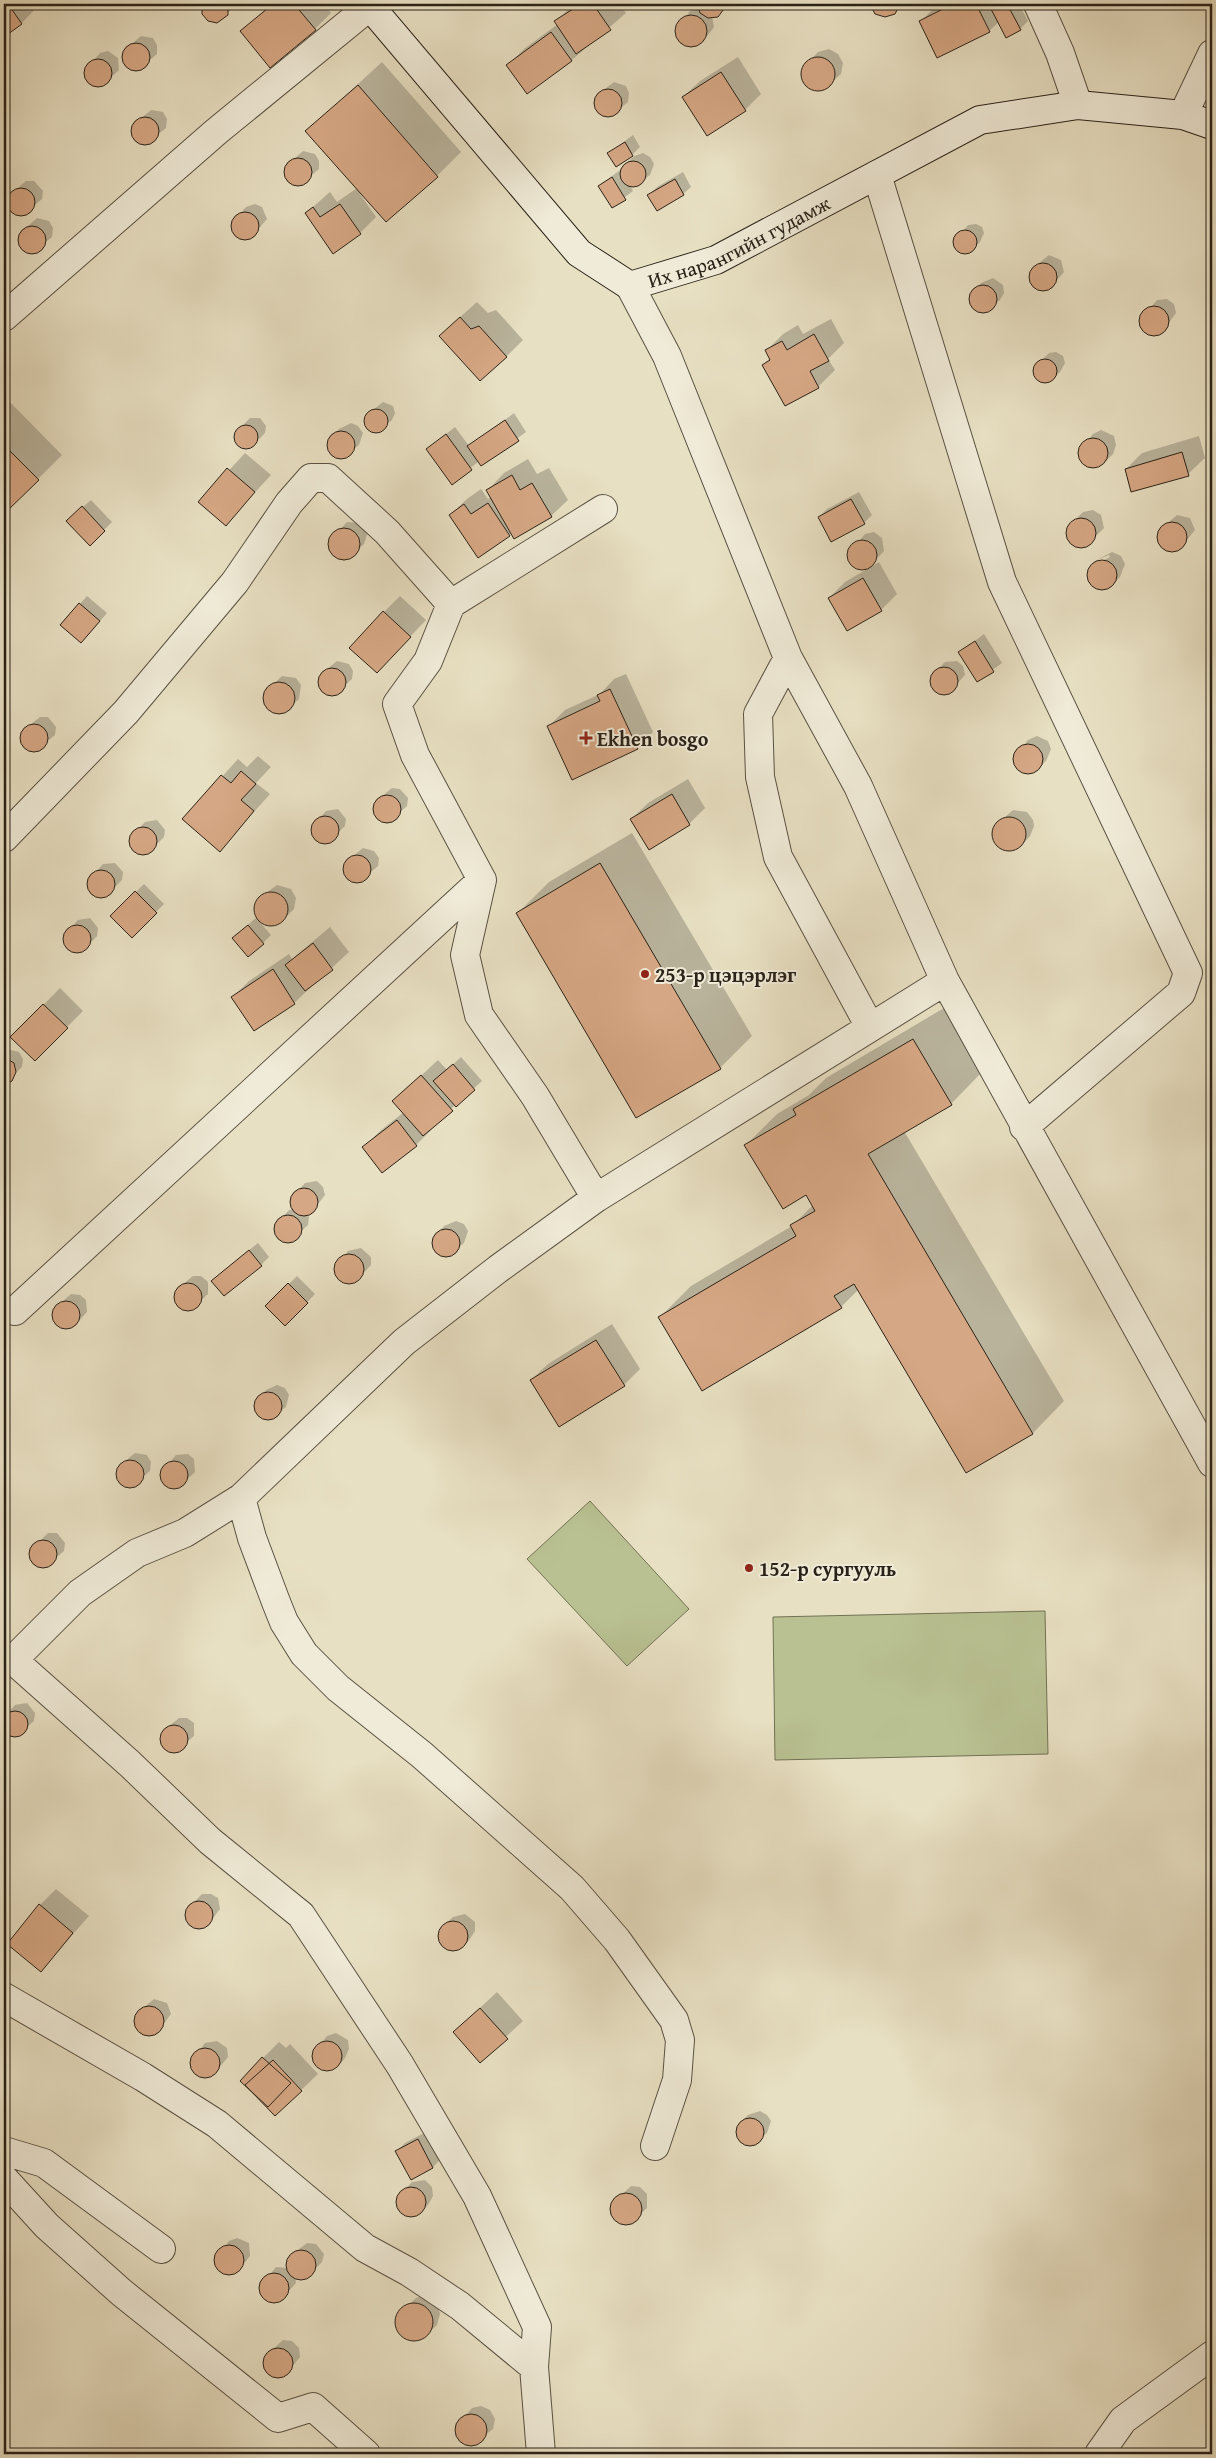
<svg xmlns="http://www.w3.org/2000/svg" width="1216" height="2458" font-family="'Gentium Book Plus',serif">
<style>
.green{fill:#b9c192;stroke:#727255}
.shadow{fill:#0003}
.building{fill:#d6a784;stroke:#2a2218}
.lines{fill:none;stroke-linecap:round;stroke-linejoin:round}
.minor-casing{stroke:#5a5243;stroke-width:30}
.secondary-casing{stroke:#2a2218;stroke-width:30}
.minor{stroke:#f0ebd8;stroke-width:28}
.secondary{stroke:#f0ebd8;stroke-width:28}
.poi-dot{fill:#8f2418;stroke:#f0ebd8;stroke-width:2}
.labels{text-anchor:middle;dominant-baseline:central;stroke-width:4;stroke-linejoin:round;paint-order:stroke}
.street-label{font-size:20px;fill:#2a2218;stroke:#f0ebd8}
.poi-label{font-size:20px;font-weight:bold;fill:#2a2218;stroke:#f0ebd8;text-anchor:start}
</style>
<rect width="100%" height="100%" fill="#e8e0c3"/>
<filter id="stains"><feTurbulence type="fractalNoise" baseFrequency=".004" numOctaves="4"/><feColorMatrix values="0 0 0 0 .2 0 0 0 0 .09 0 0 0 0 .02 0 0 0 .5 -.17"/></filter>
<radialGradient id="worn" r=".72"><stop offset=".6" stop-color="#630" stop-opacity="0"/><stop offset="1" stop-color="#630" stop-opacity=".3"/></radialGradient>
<path class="green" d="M590,1501L689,1609L627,1666L527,1559Z
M1045,1611L1048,1754L775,1760L773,1617Z"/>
<path class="shadow" d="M4,4H35L37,7L21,24L4,35Z
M46,4H57L49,9Z
M204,4H235L227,14L208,20L202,9Z
M271,4H324L331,13L315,29L242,31Z
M574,4H620L626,13L572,60L528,92L508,65L524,49L558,24L556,21Z
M698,4H728L717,15L712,16L714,27L708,35L700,43L690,45L682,42L677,28L690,11L700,9Z
M872,4H903L894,13H876Z
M1019,4L1028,21L1020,29L999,22L989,31L921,21L938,4Z
M141,36L153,38L157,45V54L138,70L130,68L123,58L126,49Z
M829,49L838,54L843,63L841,74L824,89L813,90L802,79L803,68L818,52Z
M108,51L118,58L119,70L104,84L96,85L86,77V69L100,53Z
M738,57L761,94L745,110L683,97L700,81Z
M382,62L461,152L437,176L360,194L376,217L360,233L306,213L330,192L337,202L357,188L307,131Z
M614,82L626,86L629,93L628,102L612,115L600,113L595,102L598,94Z
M151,110L163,112L167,119L166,128L147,143L139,142L133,135L135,123Z
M633,135L640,147L632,155L609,153Z
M303,151L315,154L319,161V169L300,185L292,183L286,177L288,164Z
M643,153L650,157L654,164L650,175L636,186L630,185L633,191L612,207L599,186L620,170L622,173L626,164L634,156Z
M683,172L691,187L683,194L649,195L657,187Z
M26,181H34L43,191L42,199L23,215L14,213L9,207L11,194Z
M255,204L262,207L267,219L251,237L243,239L233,230V222L246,207Z
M37,218L49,221L53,228L52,237L33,252L25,251L19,240L21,232Z
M976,224L982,227L984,233L980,242L972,250L962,252L957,248L955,242L968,225Z
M1049,255L1061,260L1064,272L1051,287L1040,289L1033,284L1030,276L1033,268Z
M993,278L1003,285L1004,293L1000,300L985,312L974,308L970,300L973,292L981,283Z
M1167,299L1174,304L1176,313L1162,332L1150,334L1143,329L1141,319L1157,300Z
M477,302L488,313L496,310L523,340L506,357L457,320Z
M831,319L844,343L828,359L835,370L819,386L786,404L763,365L770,358L766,351L783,334L798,325L803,334Z
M1056,352L1063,356L1065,363L1060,372L1052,380L1046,382L1036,378L1035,367L1049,353Z
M4,396L62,455L4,513Z
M383,402L393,406L395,413L392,420L378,432L368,429L365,422L369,413Z
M514,413L526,432L482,464L479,461L452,483L427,449L455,427L469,446Z
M250,418H260L266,426L265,433L251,447H244L236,440V432Z
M351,423L358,426L363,433L359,445L343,458L331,453L328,445L331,437L339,429Z
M1101,430L1114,436L1116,445L1113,454L1105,462L1091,467L1083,463L1080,450L1093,434Z
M1199,436L1205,458L1188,474L1126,469L1142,453Z
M245,453L271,475L226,524L200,502Z
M528,459L537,474L549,468L568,500L551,516L512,533L478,557L450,515L467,499L481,489L488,499L492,496L488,490L504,473Z
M859,492L872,515L864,523L819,517L827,509Z
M91,500L112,522L90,544L76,513Z
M1093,510L1101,515L1104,528L1086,546L1074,545L1068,537V527L1083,512Z
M1177,515L1190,518L1195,530L1182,546L1174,550L1165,548L1159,541L1162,528Z
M347,522L361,523L367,535L364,544L356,552L348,558H338L331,551L329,541Z
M874,532L882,538L884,551L870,566L858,568L850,563L848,554L865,534Z
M1112,552L1121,556L1125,564L1120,577L1112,585L1100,589L1092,584L1088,575L1090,566L1095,561V564L1110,557L1109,555L1095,561Z
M879,562L897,594L881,610L829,598L845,582Z
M87,596L107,613L89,634L80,604Z
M400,596L426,620L393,655L384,612Z
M984,634L1002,663L977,681L960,652Z
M337,661L349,664L353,671L352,679L334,695L325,693L319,683L321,674Z
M957,661L963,666L965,675L949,693L941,694L934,689L931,681L937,670L945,662Z
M626,674L653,732L637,748L548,727L565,710L600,694L614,679Z
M282,676L296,678L301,685L299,699L290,707L277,713L269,709L265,701L266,691Z
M40,717H48L56,727L55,735L36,751L28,749L22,743L24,730Z
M1037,736L1048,741L1051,749L1046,761L1037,770L1028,773L1019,770L1015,756L1028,740Z
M258,756L271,767L256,783L270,794L220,850L184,819L238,759L247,767Z
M688,779L705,808L689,824L632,819L648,803Z
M392,788L400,789L408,798L407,806L389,822L380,821L374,810L376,801Z
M338,809L346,819L345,826L327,843L318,841L313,835L312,826L326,811Z
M1013,810L1027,812L1033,820L1034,826L1030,836L1022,845L1012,850L1001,848L993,835L996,825Z
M157,820L165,830L164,837L149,852L141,854L133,850L131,837L145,822Z
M632,833L752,1036L720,1068L637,1117L517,914L549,882Z
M363,848L374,851L379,858L378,866L359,882L351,880L345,874L347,861Z
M115,863L123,872L122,880L107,895H95L89,888V879L103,864Z
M144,884L164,904L132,936L112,916Z
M277,885L291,889L296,898L294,909L282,921L272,925L257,919L271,935L263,943L242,930L257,917L255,907L259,898Z
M90,918L98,928L97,936L83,951L74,952L65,944L64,935L78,920Z
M330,927L349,952L294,1003L254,1030L233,997L249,981L289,954L292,959Z
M60,988L83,1011L35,1059L12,1037Z
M944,1008L982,1072L951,1104L904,1131L1064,1401L1033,1433L967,1472L859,1289L841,1307L660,1317L691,1286L792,1226L813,1205L806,1194L746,1145L777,1114L809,1095L826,1078Z
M7,1049L19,1052L23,1059L22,1067L4,1084V1052Z
M461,1057L482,1081L431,1127L432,1129L416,1145L382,1171L364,1147L380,1131L404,1112L394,1101L438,1060L447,1070Z
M317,1181L323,1187L325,1195L310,1214H306L309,1217L308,1225L289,1242L281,1240L275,1234V1225L289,1210L293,1209L291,1198L305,1183Z
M456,1221L464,1224L468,1231L464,1243L448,1256L440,1254L434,1247L436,1235L444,1226Z
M258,1243L269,1257L261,1265L221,1273Z
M361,1248L371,1257V1265L356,1281L348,1283L337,1276L336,1267L348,1251Z
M193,1276H201L208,1282V1294L190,1310L181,1308L176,1302L177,1289Z
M297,1276L315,1294L285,1325L267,1306Z
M71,1294L80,1295L86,1300L87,1312L76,1324L68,1328L59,1327L54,1320L56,1307Z
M612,1324L640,1369L624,1385L531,1380L548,1364Z
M277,1385L285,1388L289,1395L286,1407L270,1419L261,1418L255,1407L257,1399L266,1390Z
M135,1453L147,1455L151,1462L150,1471L131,1487L123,1485L117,1479L119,1466Z
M188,1454L194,1459L195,1472L180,1486L172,1487L162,1479V1471L176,1455Z
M48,1533H57L65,1543L64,1551L45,1567L37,1566L31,1559V1550Z
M27,1703L35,1713L34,1721L15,1737L9,1736L4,1742V1717L15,1705Z
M179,1718H187L194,1723V1736L175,1752L167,1750L161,1739L163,1731Z
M56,1889L89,1916L41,1970L40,1905Z
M202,1894H211L218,1898L220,1909L208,1925L199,1928L188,1922L187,1909Z
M465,1914L475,1922V1931L470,1939L462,1948L453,1950L444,1947L439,1934L444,1925L453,1917Z
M497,1992L523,2021L480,2061L454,2032Z
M154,1999L167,2003L171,2014L159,2030L151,2035L142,2033L136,2026L138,2012Z
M336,2033L348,2040L349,2049L345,2058L337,2067L329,2070L316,2065L313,2053L327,2036Z
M217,2041L227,2048L228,2057L214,2074L200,2076L193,2069L192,2060L205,2043Z
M279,2042L286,2048L290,2044L318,2074L275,2115L263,2058Z
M760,2111L767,2115L771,2121L767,2133L758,2141L751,2144L743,2143L738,2136L740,2123L748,2115Z
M426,2132L441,2159L433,2167L412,2178L397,2151L405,2143Z
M425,2180L432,2187L433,2196L428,2205L420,2213L411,2216L400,2210L398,2197L412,2182Z
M631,2186L640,2187L647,2194V2208L631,2223L617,2221L612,2213V2204Z
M237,2238L249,2243L250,2256L237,2272L228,2274L220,2270L216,2257L229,2241Z
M307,2243L316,2244L324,2254L322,2262L307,2277H295L296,2283L279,2302L269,2301L262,2296L260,2287L276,2267L288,2268L287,2265L290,2256Z
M421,2296L437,2303L440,2314L437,2325L424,2337L413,2339L402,2335L397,2325L399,2314L416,2298Z
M283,2340L292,2341L299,2348L300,2357L286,2374L273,2376L266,2371L264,2363L271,2351Z
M481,2406L490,2410L495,2419L493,2429L472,2445L462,2442L457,2435V2425L472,2408Z"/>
<path class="building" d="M4,4H8L22,24L4,37Z
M202,4H228V15L217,23L208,21L202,14Z
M273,4H294L316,30L270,68L240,31Z
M581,4H593L611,30L576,54L554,21Z
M697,4H725L726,6L718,17L708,18L700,13Z
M870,4H900L895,14L885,17L875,14Z
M953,4H976L990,32L937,58L919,21Z
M1002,4H1007L1021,30L1006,38L991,9Z
M675 31a16 16 0 1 1 32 0a16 16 0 1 1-32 0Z
M551,32L572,61L527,94L506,65Z
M122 57a14 14 0 1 1 28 0a14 14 0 1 1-28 0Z
M801 74a17 17 0 1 1 34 0a17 17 0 1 1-34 0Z
M84 73a14 14 0 1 1 28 0a14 14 0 1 1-28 0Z
M721,72L746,111L707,136L682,97Z
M358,85L438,177L386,222L305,131Z
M594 103a14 14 0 1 1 28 0a14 14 0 1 1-28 0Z
M131 131a14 14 0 1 1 28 0a14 14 0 1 1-28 0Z
M625,142L633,156L616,167L607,153Z
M284 172a14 14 0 1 1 28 0a14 14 0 1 1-28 0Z
M620 174a13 13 0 1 1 26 0a13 13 0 1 1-26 0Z
M612,177L626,200L612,208L598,186Z
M675,179L684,195L657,211L647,195Z
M7 202a14 14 0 1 1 28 0a14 14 0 1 1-28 0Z
M340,204L361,234L333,254L305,213L313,207L320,217Z
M231 226a14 14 0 1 1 28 0a14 14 0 1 1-28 0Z
M18 240a14 14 0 1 1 28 0a14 14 0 1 1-28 0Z
M953 242a12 12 0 1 1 24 0a12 12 0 1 1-24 0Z
M1029 277a14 14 0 1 1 28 0a14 14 0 1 1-28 0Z
M969 299a14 14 0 1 1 28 0a14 14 0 1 1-28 0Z
M1139 321a15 15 0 1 1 30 0a15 15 0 1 1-30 0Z
M460,317L471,329L479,326L507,357L480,381L439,336Z
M814,334L829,361L810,371L819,388L785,406L762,365L770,360L765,350L782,341L787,350Z
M1033 371a12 12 0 1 1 24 0a12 12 0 1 1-24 0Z
M364 421a12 12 0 1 1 24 0a12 12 0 1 1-24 0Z
M505,420L519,441L481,466L467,446Z
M234 437a12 12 0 1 1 24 0a12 12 0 1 1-24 0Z
M327 445a14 14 0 1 1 28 0a14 14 0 1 1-28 0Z
M446,434L472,470L452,485L426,449Z
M1078 453a15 15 0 1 1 30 0a15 15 0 1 1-30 0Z
M4,445L39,480L4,514Z
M1182,452L1189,476L1131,492L1125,469Z
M227,468L255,492L226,526L198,502Z
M512,475L520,490L532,483L552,517L514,539L486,490Z
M851,499L865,524L831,542L818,517Z
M488,503L510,536L478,558L449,515L464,504L471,514Z
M82,506L105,531L90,546L66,521Z
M1066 533a15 15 0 1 1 30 0a15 15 0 1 1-30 0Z
M1157 537a15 15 0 1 1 30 0a15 15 0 1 1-30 0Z
M328 544a16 16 0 1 1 32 0a16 16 0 1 1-32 0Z
M847 555a15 15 0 1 1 30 0a15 15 0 1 1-30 0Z
M1087 575a15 15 0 1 1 30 0a15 15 0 1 1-30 0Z
M863,578L882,611L847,631L828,598Z
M79,603L100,621L81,643L60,625Z
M383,611L411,637L377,673L349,648Z
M975,641L994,672L977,682L958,652Z
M930 681a14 14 0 1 1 28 0a14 14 0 1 1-28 0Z
M318 682a14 14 0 1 1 28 0a14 14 0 1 1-28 0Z
M263 698a16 16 0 1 1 32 0a16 16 0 1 1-32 0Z
M610,689L638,749L572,780L547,726L600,701L597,695Z
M20 738a14 14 0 1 1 28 0a14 14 0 1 1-28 0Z
M1013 759a15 15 0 1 1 30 0a15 15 0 1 1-30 0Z
M241,771L256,784L241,800L254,811L220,852L182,819L221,775L231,783Z
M672,794L690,825L649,850L630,819Z
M373 809a14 14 0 1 1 28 0a14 14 0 1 1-28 0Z
M311 830a14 14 0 1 1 28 0a14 14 0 1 1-28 0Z
M992 834a17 17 0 1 1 34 0a17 17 0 1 1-34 0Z
M129 841a14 14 0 1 1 28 0a14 14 0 1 1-28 0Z
M343 869a14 14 0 1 1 28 0a14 14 0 1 1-28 0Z
M600,863L721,1069L636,1118L516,913Z
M87 884a14 14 0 1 1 28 0a14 14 0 1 1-28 0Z
M135,891L157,913L132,938L110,916Z
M254 909a17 17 0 1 1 34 0a17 17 0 1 1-34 0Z
M63 939a14 14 0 1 1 28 0a14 14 0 1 1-28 0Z
M248,925L264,944L248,957L232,938Z
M313,943L333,970L305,991L285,965Z
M273,969L295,1004L254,1031L231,997Z
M43,1004L68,1028L35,1061L10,1037Z
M913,1039L952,1105L868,1154L1033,1434L966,1473L854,1284L834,1296L842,1308L702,1391L658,1317L796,1236L790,1225L815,1211L806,1195L783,1209L744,1145L796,1115L793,1109Z
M4,1057L14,1063L16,1072L12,1081L4,1085Z
M453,1064L475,1090L456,1107L433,1081Z
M421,1075L453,1111L423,1136L392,1101Z
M397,1120L417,1146L382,1173L362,1147Z
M290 1202a14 14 0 1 1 28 0a14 14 0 1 1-28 0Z
M274 1229a14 14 0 1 1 28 0a14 14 0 1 1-28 0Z
M432 1243a14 14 0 1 1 28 0a14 14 0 1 1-28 0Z
M249,1250L262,1266L224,1296L211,1281Z
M334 1269a15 15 0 1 1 30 0a15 15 0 1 1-30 0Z
M174 1297a14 14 0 1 1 28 0a14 14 0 1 1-28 0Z
M288,1283L308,1303L285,1326L265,1306Z
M52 1315a14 14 0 1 1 28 0a14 14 0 1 1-28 0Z
M596,1340L625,1386L559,1427L530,1380Z
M254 1406a14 14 0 1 1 28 0a14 14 0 1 1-28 0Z
M116 1474a14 14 0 1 1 28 0a14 14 0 1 1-28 0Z
M160 1475a14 14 0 1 1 28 0a14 14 0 1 1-28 0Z
M29 1554a14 14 0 1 1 28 0a14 14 0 1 1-28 0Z
M2 1724a13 13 0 1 1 26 0a13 13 0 1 1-26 0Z
M160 1739a14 14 0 1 1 28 0a14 14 0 1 1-28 0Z
M185 1915a14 14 0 1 1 28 0a14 14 0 1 1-28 0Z
M39,1904L73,1933L41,1972L7,1944Z
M438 1936a15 15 0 1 1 30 0a15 15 0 1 1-30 0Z
M134 2021a15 15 0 1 1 30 0a15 15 0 1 1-30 0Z
M480,2008L508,2039L480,2063L453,2032Z
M312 2056a15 15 0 1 1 30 0a15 15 0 1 1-30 0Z
M190 2063a15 15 0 1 1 30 0a15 15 0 1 1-30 0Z
M262,2057L291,2083L268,2107L240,2081Z
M273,2060L302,2091L275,2116L245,2085Z
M736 2132a14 14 0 1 1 28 0a14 14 0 1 1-28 0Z
M418,2139L433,2168L411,2180L395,2151Z
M396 2202a15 15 0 1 1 30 0a15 15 0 1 1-30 0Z
M610 2209a16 16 0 1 1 32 0a16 16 0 1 1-32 0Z
M214 2260a15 15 0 1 1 30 0a15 15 0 1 1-30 0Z
M286 2265a15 15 0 1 1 30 0a15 15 0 1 1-30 0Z
M259 2288a15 15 0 1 1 30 0a15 15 0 1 1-30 0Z
M395 2322a19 19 0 1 1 38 0a19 19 0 1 1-38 0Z
M263 2363a15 15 0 1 1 30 0a15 15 0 1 1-30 0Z
M455 2430a16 16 0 1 1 32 0a16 16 0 1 1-32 0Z"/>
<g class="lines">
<g class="minor-casing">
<path id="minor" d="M1038,4L1060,53L1078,105
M1183,115L1212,54
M877,175L1002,582L1188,973L1181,993L1024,1127
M630,286L667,356L788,658L858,786L945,981L1212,1463
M4,317L217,131L370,6
M451,604L603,509
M788,658L758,714L760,777L778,857L870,1027
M4,838L126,712L235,582L289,503L311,478H328L387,532L451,604L428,661L397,704L415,755L482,880L465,955L479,1015L535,1096L596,1198
M15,1311L482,880
M241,1498L185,1533L137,1553L80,1593L13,1660L130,1764L210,1841L301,1915L400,2065L477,2196L537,2327L534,2367L541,2454
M4,1997L143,2077L217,2124L365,2248L409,2272L460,2306L534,2367
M655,2146L677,2080L680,2040L674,2020L617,1940L572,1888L422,1755L338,1688L304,1654L284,1622L276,1602L252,1538L241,1498L404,1342L498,1269L596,1198L945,981
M4,2151L44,2163L161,2249
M4,2179L47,2226L121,2292L278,2418L313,2407L366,2454
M1099,2454L1123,2420L1212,2355"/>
</g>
<g class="secondary-casing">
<g id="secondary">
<path id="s1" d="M368,4L579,253L630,286L716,260L980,120L1078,105L1183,115L1212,125"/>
</g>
</g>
<use href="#minor" class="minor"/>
<use href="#secondary" class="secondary"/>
</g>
<g class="poi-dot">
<path d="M583.5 730.5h5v5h5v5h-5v5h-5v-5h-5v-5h5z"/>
<circle cx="645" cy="974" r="5"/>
<circle cx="749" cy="1568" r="5"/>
</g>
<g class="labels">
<g class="street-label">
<text stroke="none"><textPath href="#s1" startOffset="505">Их нарангийн гудамж</textPath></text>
</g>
<g class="poi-label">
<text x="597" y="738">Ekhen bosgo</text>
<text x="655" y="974">253-р цэцэрлэг</text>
<text x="759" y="1568">152-р сургууль</text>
</g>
</g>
<rect width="1216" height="2458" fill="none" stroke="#e8e0c3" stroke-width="20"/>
<rect x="5" y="5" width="1206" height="2448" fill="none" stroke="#2a2218" stroke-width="2.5"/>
<rect x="10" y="10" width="1196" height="2438" fill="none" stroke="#2a2218"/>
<rect width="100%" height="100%" filter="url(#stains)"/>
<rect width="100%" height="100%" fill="url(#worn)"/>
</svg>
